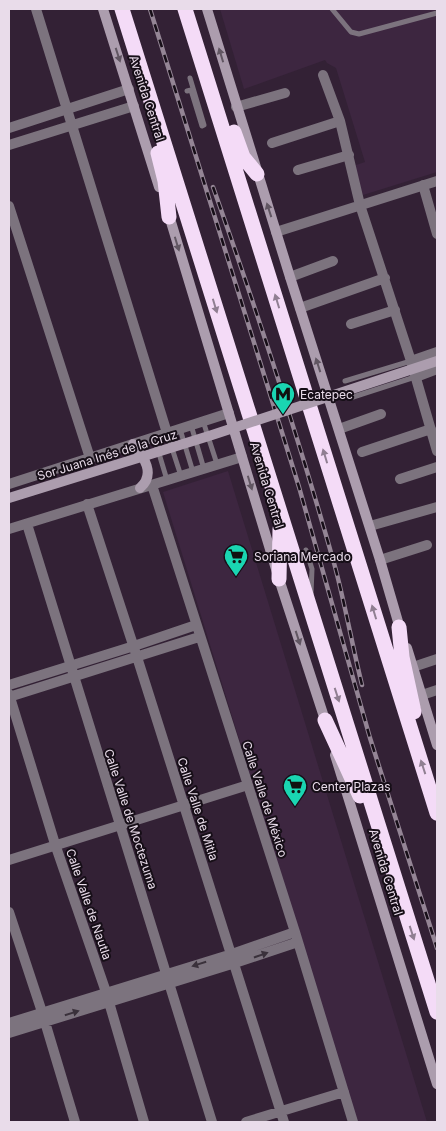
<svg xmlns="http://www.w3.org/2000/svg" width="446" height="1131" font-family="Inter,sans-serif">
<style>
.built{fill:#3d2640}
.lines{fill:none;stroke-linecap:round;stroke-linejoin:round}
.lane{stroke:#7c737e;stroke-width:5}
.street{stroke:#7c737e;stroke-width:10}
.secondary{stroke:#ac9dae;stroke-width:10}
.highway{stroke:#f4dbf7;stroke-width:15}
.rail-casing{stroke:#948595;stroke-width:4.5}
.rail{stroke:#160e17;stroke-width:2.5;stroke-dasharray:8;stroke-linecap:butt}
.secondary-bridge{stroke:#ac9dae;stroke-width:10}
.oneway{fill:#615662}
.oneway2{fill:#907f92}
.oneway3{fill:#3a313b}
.labels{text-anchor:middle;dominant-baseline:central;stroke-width:4;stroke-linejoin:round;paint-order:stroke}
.street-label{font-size:12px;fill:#e9dcea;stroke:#160e17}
.poi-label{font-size:12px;fill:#e9dcea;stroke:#160e17;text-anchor:start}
</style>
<rect width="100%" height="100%" fill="#332135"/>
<path class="built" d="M220,9H437V172L363,195L353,166L365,162L336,68L327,63L325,60L244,89Z
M228,471L427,1122H357L163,492Z"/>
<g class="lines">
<path class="lane" d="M332,9L351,32L359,34L437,13
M187,91L191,90L202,126L204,125L190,78
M345,381L411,361
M350,398L415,377
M203,421L217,464
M191,425L204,469
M180,429L193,472
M167,433L181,476
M154,437L167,480
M306,550L312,569L311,594"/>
<path class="street" d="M36,9L167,433
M323,75L340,121L360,205L411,361L437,451
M236,107L285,93
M9,128L129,89
M272,143L340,121
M9,145L134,106
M298,170L349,155
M423,185L437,234
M9,206L90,458
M276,232L437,181
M290,277L333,261
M300,308L385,278
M351,324L395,310
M411,361L437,352
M416,377L437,369
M339,429L381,414
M362,452L431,429
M400,479L437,467
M9,484L229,413
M152,485L295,932L353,1122
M87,504L137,657L284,1122
M27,524L212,1122
M370,526L437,507
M9,529L242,457
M380,560L427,545
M413,667L437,659
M9,685L134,646L196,625
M9,694L55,844L106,992L144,1122
M422,695L437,690
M9,697L199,637
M9,860L248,785
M9,912L42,1012L75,1122
M9,1023L232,954L295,932
M9,1033L235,963L298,942
M246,1122L344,1092"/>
<path class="secondary" d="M103,9L159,187
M207,9L290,277L380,560L401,632
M168,212L279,579L327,726
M133,444C144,457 156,474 140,488
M407,648L437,745
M335,755L437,1084"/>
<path class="highway" d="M122,9L437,1012
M185,9L437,813
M234,132L243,157L257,174
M158,153L165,181L169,217
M279,579L280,529
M399,627L402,657L414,712
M325,720L360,796"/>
<g class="rail-casing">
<path id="rail" d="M150,9L299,487L370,738L437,948
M213,187C257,311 298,436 334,563C345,603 352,645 362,685"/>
</g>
<use href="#rail" class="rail"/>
<path class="secondary-bridge" d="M9,498L212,435L437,361"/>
</g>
<defs><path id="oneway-solid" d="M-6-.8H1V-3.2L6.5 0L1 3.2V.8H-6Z" transform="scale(1.25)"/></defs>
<g class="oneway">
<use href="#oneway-solid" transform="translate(118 55) rotate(72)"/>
<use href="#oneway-solid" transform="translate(221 55) rotate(-107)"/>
<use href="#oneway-solid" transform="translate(269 210) rotate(-108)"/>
<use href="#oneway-solid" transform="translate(177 244) rotate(73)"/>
<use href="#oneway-solid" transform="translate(318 365) rotate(-108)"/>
<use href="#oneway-solid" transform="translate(250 483) rotate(73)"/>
<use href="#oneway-solid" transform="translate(298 638) rotate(72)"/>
</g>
<g class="oneway2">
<use href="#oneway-solid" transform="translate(277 301) rotate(-107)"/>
<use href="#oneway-solid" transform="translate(215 306) rotate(73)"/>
<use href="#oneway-solid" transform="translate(325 456) rotate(-107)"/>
<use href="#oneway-solid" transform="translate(374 612) rotate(-107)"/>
<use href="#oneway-solid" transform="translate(337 695) rotate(72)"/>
<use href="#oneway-solid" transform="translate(423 767) rotate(-108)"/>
<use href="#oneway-solid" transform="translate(412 933) rotate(72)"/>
</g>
<g class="oneway3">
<use href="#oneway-solid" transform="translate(261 955) rotate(-19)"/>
<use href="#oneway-solid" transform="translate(199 964) rotate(163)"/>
<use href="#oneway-solid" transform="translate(72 1013) rotate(-17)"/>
</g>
<defs>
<g id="metro-pin" transform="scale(1.25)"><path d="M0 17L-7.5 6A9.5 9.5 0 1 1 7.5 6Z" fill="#1ad5b2" stroke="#160e17"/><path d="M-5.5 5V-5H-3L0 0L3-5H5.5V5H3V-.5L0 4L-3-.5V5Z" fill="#111"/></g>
<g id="supermarket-pin" transform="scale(1.25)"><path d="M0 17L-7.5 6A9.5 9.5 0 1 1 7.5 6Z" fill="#1ad5b2" stroke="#160e17"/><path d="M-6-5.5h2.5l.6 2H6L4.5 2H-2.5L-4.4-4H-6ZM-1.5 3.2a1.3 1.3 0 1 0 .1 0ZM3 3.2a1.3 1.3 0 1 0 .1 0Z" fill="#111"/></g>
</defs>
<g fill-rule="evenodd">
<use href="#metro-pin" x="283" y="394"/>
<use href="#supermarket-pin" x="236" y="556"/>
<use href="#supermarket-pin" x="295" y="786"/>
</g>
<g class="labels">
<g class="street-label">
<text transform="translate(147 98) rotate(72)">Avenida Central</text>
<text transform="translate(107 455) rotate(-17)">Sor Juana Inés de la Cruz</text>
<text transform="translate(267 485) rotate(73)">Avenida Central</text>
<text transform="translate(265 799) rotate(72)">Calle Valle de México</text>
<text transform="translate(198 809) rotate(72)">Calle Valle de Mitla</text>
<text transform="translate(131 819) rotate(72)">Calle Valle de Moctezuma</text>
<text transform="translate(386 872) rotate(73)">Avenida Central</text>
<text transform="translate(89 904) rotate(71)">Calle Valle de Nautla</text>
</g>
<g class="poi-label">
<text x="300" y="394">Ecatepec</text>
<text x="254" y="556">Soriana Mercado</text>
<text x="312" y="786">Center Plazas</text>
</g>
</g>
<rect width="446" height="1131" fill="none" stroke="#e9dcea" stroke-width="20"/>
</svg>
